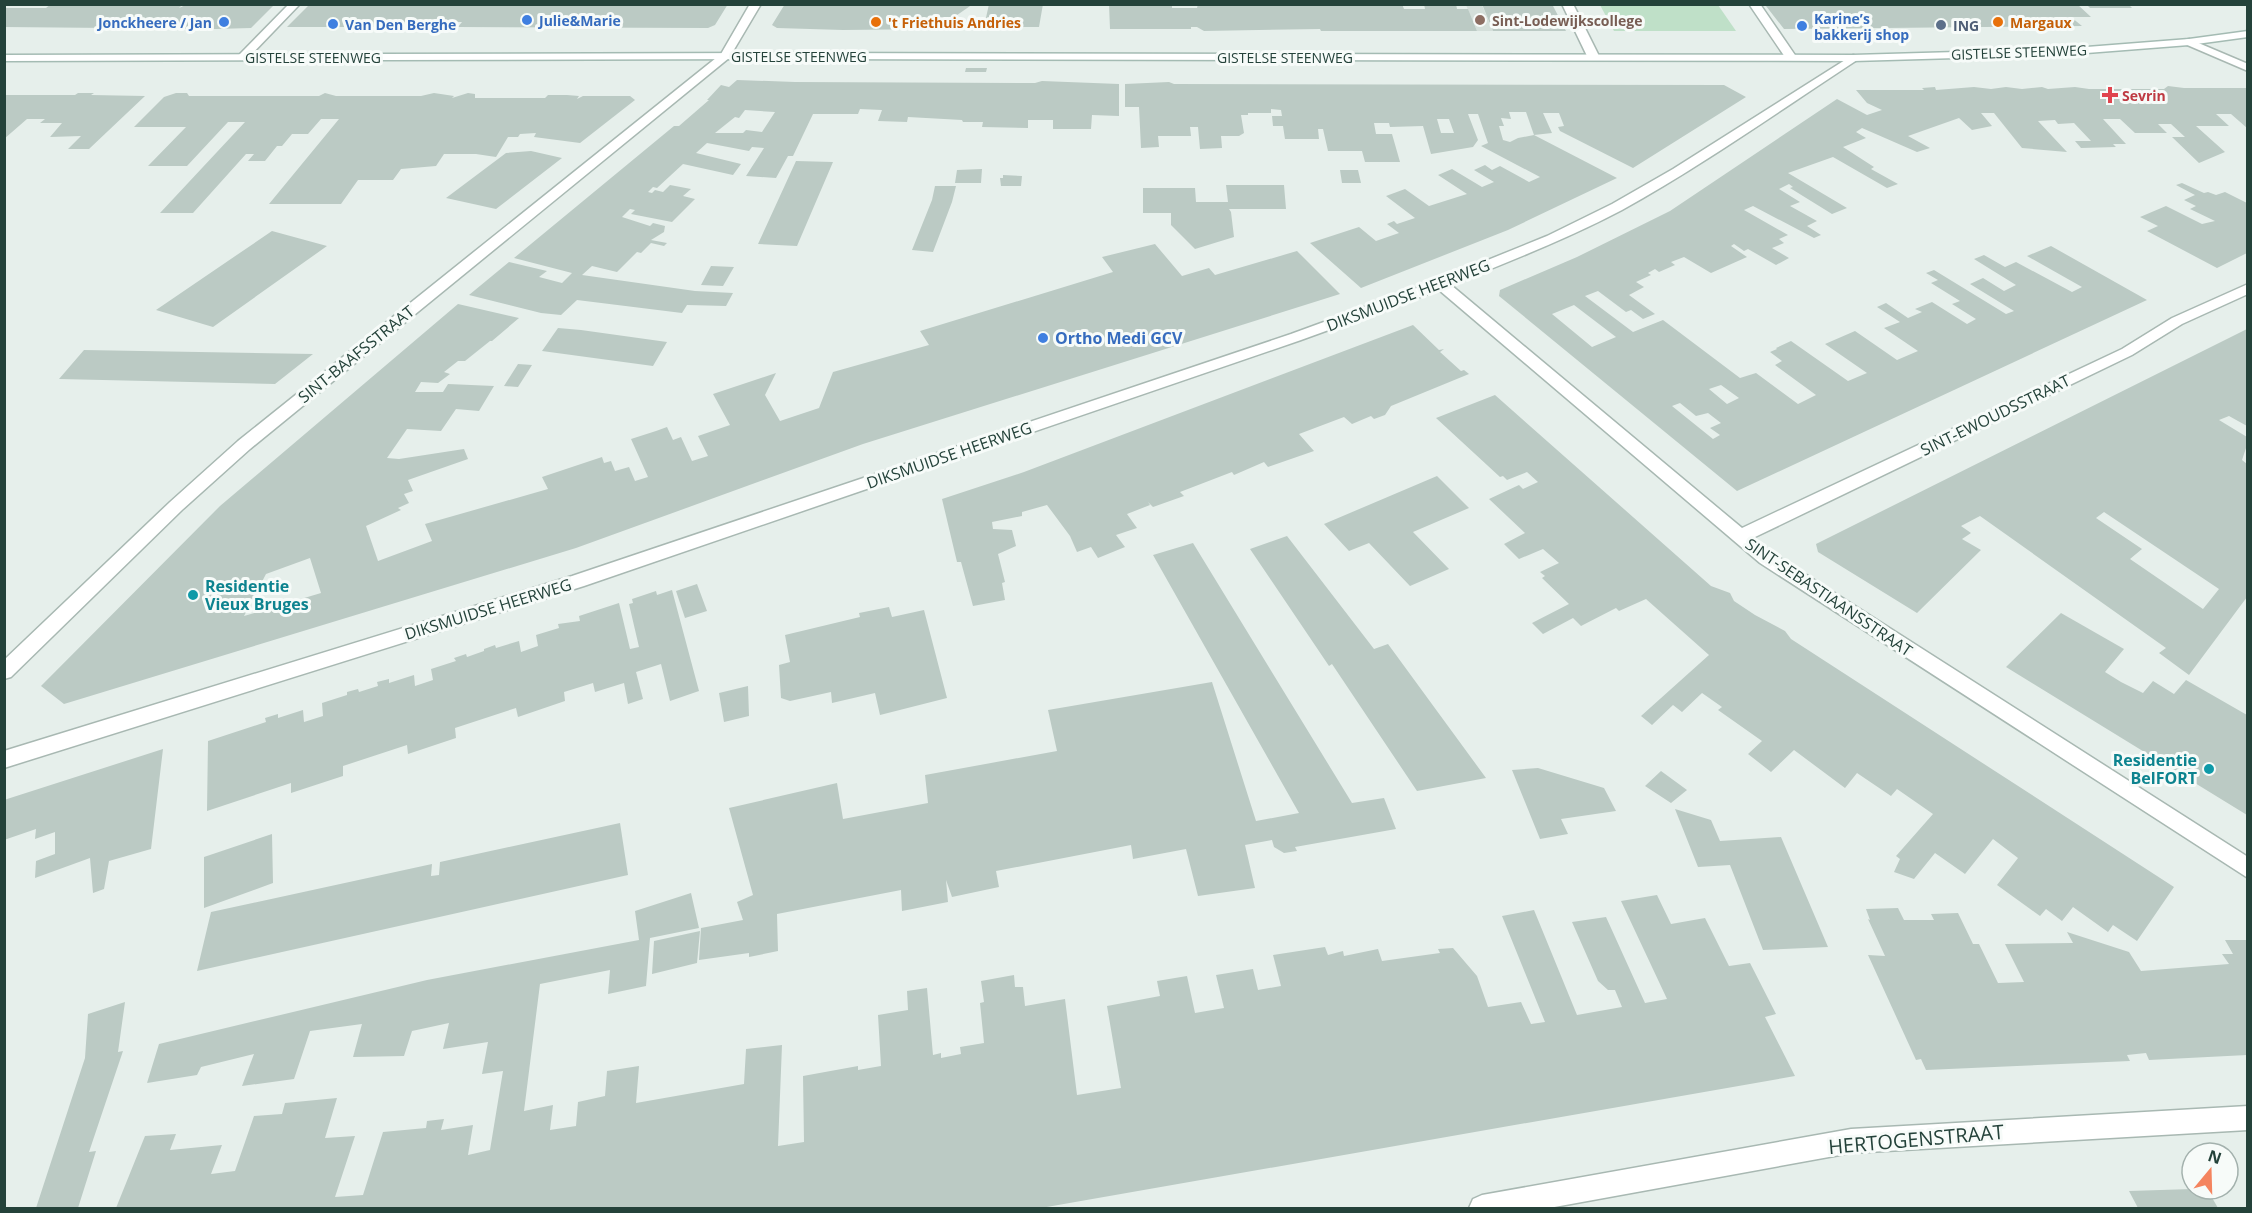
<svg xmlns="http://www.w3.org/2000/svg" width="2252" height="1213" font-family="'Open Sans',sans-serif">
<style>
.built{fill:#d4dfda}
.green{fill:#bfe0c8}
.building{fill:#bbcac4;fill-rule:evenodd}
.lines{fill:none;stroke-linecap:round;stroke-linejoin:round}
.service-casing{stroke:#a8b8b2;stroke-width:3}
.minor-casing{stroke:#a8b8b2;stroke-width:3}
.secondary-casing{stroke:#a4bbb3;stroke-width:3}
.service{fill:#fff;fill-rule:evenodd}
.minor{fill:#fff;fill-rule:evenodd}
.secondary{fill:#fff;fill-rule:evenodd}
.shop-dot{fill:#3f7fe0;stroke:#f7fbf9;stroke-width:2}
.education-dot{fill:#8d6e63;stroke:#f7fbf9;stroke-width:2}
.food-dot{fill:#e8710a;stroke:#f7fbf9;stroke-width:2}
.service-dot{fill:#5c6f8a;stroke:#f7fbf9;stroke-width:2}
.health-dot{fill:#e0444e;stroke:#f7fbf9;stroke-width:2}
.culture-dot{fill:#0f9aa8;stroke:#f7fbf9;stroke-width:2}
.labels{text-anchor:middle;dominant-baseline:central;stroke-width:6;stroke-linejoin:round;paint-order:stroke}
.far-shop-label{font-size:14px;font-weight:bold;fill:#366cbe;stroke:#f7fbf9;text-anchor:start}
.far-education-label{font-size:14px;font-weight:bold;fill:#785e54;stroke:#f7fbf9;text-anchor:start}
.far-food-label{font-size:14px;font-weight:bold;fill:#c56008;stroke:#f7fbf9;text-anchor:start}
.far-service-label{font-size:14px;font-weight:bold;fill:#4e5e75;stroke:#f7fbf9;text-anchor:start}
.far-street-label{font-size:14px;fill:#24423a;stroke:#f7fbf9}
.far-health-label{font-size:14px;font-weight:bold;fill:#be3a42;stroke:#f7fbf9;text-anchor:start}
.street-label{font-size:16px;fill:#24423a;stroke:#f7fbf9}
.shop-label{font-size:16px;font-weight:bold;fill:#366cbe;stroke:#f7fbf9;text-anchor:start}
.culture-label{font-size:16px;font-weight:bold;fill:#0d838f;stroke:#f7fbf9;text-anchor:start}
.near-street-label{font-size:20px;fill:#24423a;stroke:#f7fbf9}
</style>
<rect width="100%" height="100%" fill="#e6efeb"/>
<path class="built" d="M1466,5H1482L1493,31H1477Z"/>
<path class="green" d="M1600,5H1718L1736,31H1614Z"/>
<path class="building" d="M51,4H183L179,8L188,4H275L251,28L216,29L4,27V8H46Z
M310,4H728L715,25L708,28L458,27L462,22H453L450,27H287Z
M785,4H973L937,29L843,30L777,28L772,25Z
M989,4H1043L1039,27H984Z
M1109,4H1172V8H1197L1198,4H1402L1404,9H1425L1424,4H1456L1457,9H1468L1477,31H1321L1320,29L1204,31L1197,27H1191V29H1110Z
M1482,4H1552L1566,31H1493Z
M1770,4H2077L2091,17H2071L2082,26L1784,29L1766,6H1771Z
M2086,4H2128L2132,8H2090Z
M966,68H987L986,72H965Z
M737,80L795,82L1035,83L1042,81L1119,84V116L1092,115L1091,129H1053V120H1028V128L982,127L983,122H963L962,120L908,117L907,122L878,121L882,110L860,109L858,114H813L793,156H788L776,178L746,176L764,148L752,147L749,151L707,143L696,153L741,164L733,175L683,164L657,188L653,187L648,192L652,193L655,190L663,192L670,185L691,189L683,196L695,199L672,222L631,214L635,210L630,209L622,217L650,226L653,223L665,226L664,232L651,240L667,243L664,246L651,243L641,253L637,252L617,272L592,266L582,275L695,291L733,293L726,306L687,305L682,313L577,300L561,315L541,313L469,295L509,262L547,271L539,277L562,283L572,273L514,258L674,126H679L709,100H707L721,85L729,87ZM745,110L775,112L762,132L746,130L743,133H715L735,117L739,118Z
M1169,82L1174,84L1724,85L1746,97L1633,168L1560,131L1558,127L1564,126L1559,113H1543L1552,133L1534,135L1617,178L1508,230L1361,288L1310,243L1359,227L1376,241L1399,233L1387,224L1394,221L1397,224L1415,218L1386,196L1405,189L1429,206L1467,194L1438,175L1452,169L1482,187L1494,182L1474,170L1485,165L1492,170L1500,166L1529,182L1540,177L1481,146L1488,143L1478,114H1468L1478,140L1473,147L1431,154L1423,126L1390,127L1389,123H1374L1376,134H1392L1400,162H1365L1362,151H1328L1323,129H1318L1319,139H1285L1283,126H1273L1272,116H1282L1281,110L1271,109V113H1248V115H1241L1244,133L1239,136H1221L1222,148L1200,149L1198,127H1190L1191,136H1158L1159,147L1141,148L1139,107H1125V84ZM1509,112H1526L1534,135L1518,138L1510,142L1503,140L1499,126H1504L1501,118L1511,119ZM1437,119H1449L1454,133H1441Z
M2168,86L2184,88H2247V128L2231,114H2216L2229,126H2196L2225,152L2199,163L2172,137H2185L2171,124H2158L2167,133H2135L2120,119H2103L2126,144H2113L2116,147L2081,148L2075,141H2091L2074,123L2058,124L2055,120L2038,121L2067,152L2022,148L1994,113H1981L1992,126L1972,130L1959,118L1908,136L1930,148L1917,152L1862,128L1856,132L1866,138L1843,147L1874,167L1871,169L1898,184L1887,188L1833,157L1788,173L1847,208L1832,214L1790,188L1793,187L1789,184L1779,189L1800,202L1790,206L1817,221L1807,226L1821,235L1814,238L1753,206L1744,210L1788,235L1779,239L1784,243L1772,248L1789,258L1776,265L1748,249L1744,251L1734,244L1731,246L1747,257L1711,273L1684,257L1671,262L1675,265L1659,272L1655,269L1648,273L1651,275L1636,282L1644,287L1629,295L1655,314L1643,319L1631,310L1626,312L1598,291L1585,296L1633,332L1663,320L1740,378L1756,373L1798,404L1816,395L1775,365L1782,361L1770,352L1777,349L1776,348L1791,341L1848,381L1867,373L1825,344L1855,331L1897,360L1918,351L1884,328L1900,322L1877,307L1886,303L1908,318L1922,312L1915,309L1932,302L1967,324L1976,319L1952,304L1960,301L1931,283L1938,280L1926,273L1934,270L2006,314L2014,311L1970,284L1983,278L2004,291L2016,285L1974,259L1984,255L2005,267L2016,262L2072,292L2082,287L2027,256L2051,246L2147,300L1737,491L1499,296L1500,290L1577,257L1670,211L1837,99L1867,115L1882,110L1867,103L1856,90H1924L1922,88L1935,87L1936,90L1974,87L1991,89L2006,87L2022,89L2042,87L2048,89L2075,87L2089,89H2164ZM1574,305L1616,337L1592,347L1552,314ZM1721,385L1739,398L1727,404L1709,389ZM1680,403L1696,416L1708,413L1721,423L1710,428L1720,435L1713,439L1672,406Z
M78,93H94L91,95L145,96L89,149H68L81,136L50,137L62,123H40L45,119H27L4,139V95H75Z
M176,93H187L189,96H319L325,93L336,96H421L434,93L454,96L452,98L468,93L475,94V98H545L548,95H567L579,96L577,99L583,96H630L635,100L580,143L534,137L536,133L520,134L518,137H508L496,157L476,154H444L436,166L401,169L393,180H358L341,204H269L339,119H321L308,134H292L282,146H277L265,161H248L254,154H246L193,213H160L245,122H228L187,166H148L186,127H134L164,97Z
M531,151L562,158L496,209L446,198L506,153Z
M796,161L833,162L797,246L758,244Z
M982,169L981,183H955L957,170Z
M1340,170H1358L1361,183H1342Z
M1003,175L1022,176L1021,186H1001L1000,178H1003Z
M2182,183L2204,193L2208,192L2216,195L2225,192L2247,203V253L2217,268L2147,231L2158,226L2140,217L2166,206L2202,224L2215,221L2190,209L2196,206L2184,200L2195,195L2176,185Z
M1226,185H1284L1286,209H1229L1231,212L1234,237L1195,249L1171,225V213H1143V188H1195L1196,202H1228Z
M935,186H956L952,202L933,252L912,250L932,200Z
M272,231L327,246L213,327L156,310Z
M1155,244L1182,276L1209,268L1215,275L1297,251L1340,294L863,444L576,548L64,704L41,686L220,506L458,304L519,318L492,341H490L465,361H458L444,372L450,374L438,383L421,382L415,392H443L448,384L494,386L479,411L456,409L441,431L407,429L396,445L387,458L399,459L464,449L468,459L408,480L413,491L404,494L409,503L398,508L401,510L366,526L378,561L432,541L425,524L548,489L542,477L602,457L604,463L611,461L615,471L629,467L635,481L648,477L631,439L656,431L667,427L673,440L681,437L692,461L708,456L698,436L730,425L713,394L776,373L765,395L780,421L819,408L833,372L929,345L920,331L1113,272L1102,257ZM310,558L321,593L244,616L266,574Z
M711,266L734,267L723,286L701,285Z
M1413,325L1439,350L1444,349L1440,352L1461,371L1464,370L1469,374L1391,406L1385,415L1374,419L1371,416L1352,424L1344,417L1299,434L1314,451L1268,467L1264,462L1234,475L1232,472L1180,492L1184,496L1153,507L1148,502L1150,505L1127,514L1137,528L1116,535L1125,547L1098,558L1091,547L1077,552L1070,536L1047,505L1022,512V516L992,522L993,529L1012,530L1016,546L998,554L1005,582L1002,583L1005,600L973,606L961,562H957L942,499L1024,472Z
M558,328L581,330L667,342L653,366L542,351Z
M2247,329V426L2229,416L2219,420L2247,437V445L2242,460L2247,464V597L2189,675L2159,653L2166,648L1980,516L1961,526L1971,533L1962,539L1981,550L1917,613L1818,552L1816,544ZM2104,512L2219,589L2203,609L2130,559L2142,549L2096,518Z
M84,350L313,354L275,384L59,379Z
M518,364L532,365L518,387L504,386Z
M1495,395L1711,586L1730,593L1734,601L1755,615L1785,631L1791,639L2174,887L2137,941L2113,925L2108,932L2073,907L2062,921L2046,909L2040,916L1997,885L2018,858L1993,839L1965,874L1935,853L1914,879L1894,872L1900,859L1896,856L1933,814L1897,789L1891,796L1857,773L1845,788L1794,750L1771,772L1748,754L1762,741L1718,710L1722,707L1702,693L1682,712L1673,705L1652,725L1641,716L1709,655L1646,599L1619,611L1616,608L1581,626L1573,618L1543,634L1532,623L1569,604L1542,578L1545,576L1540,572L1559,563L1543,549L1519,559L1504,544L1525,533L1489,499L1519,485L1523,489L1538,482L1527,472L1507,480L1503,476L1500,477L1436,418Z
M1437,476L1469,508L1413,532L1449,569L1410,586L1369,543L1349,551L1324,524Z
M1287,536L1374,649L1388,644L1486,778L1417,791L1332,664L1329,666L1250,549Z
M1193,543L1352,803L1384,798L1396,829L1295,847L1297,851L1284,853L1274,847L1272,840L1245,845L1255,888L1198,896L1186,849L1133,859L1131,845L996,871L999,887L952,897L946,880L948,902L902,911L901,890L777,914L778,951L749,957V953L699,960L701,928L743,920L737,902L753,895L729,808L837,783L843,819L928,803L925,775L1057,751L1048,710L1212,682L1256,821L1299,813L1153,555Z
M697,584L707,611L685,618L676,591Z
M672,590L699,691L670,701L661,664L636,672L643,699L628,704L624,683L595,692L593,683L564,692L565,701L518,717L516,708L455,728L456,738L408,754L407,745L343,766V776L291,793V783L207,811L208,741L266,722L265,718L278,714V718L303,710L304,722L323,716L322,703L347,695V692L358,689L359,692L378,686L377,682L389,679V683L414,675L415,686L433,680L431,669L456,661L454,658L466,654L467,657L484,651V649L495,645L496,648L519,641L521,652L538,646L536,635L559,628L558,624L580,621L579,616L619,603L630,649L639,647L629,604L633,603L632,599L656,591L657,595Z
M889,607L892,617L924,610L947,698L880,715L875,693L832,703L831,692L790,701L781,698L779,665L790,662L785,635L860,617L859,613Z
M2061,613L2124,649L2105,672L2121,682L2143,693L2153,681L2174,694L2186,680L2247,715V815L2006,667Z
M748,686L749,716L724,722L719,693Z
M163,749L151,849L109,861L104,889L93,893L90,858L35,878L36,861L55,854V832L35,839L36,829L4,840V800Z
M1538,768L1604,788L1616,811L1561,819L1568,834L1540,839L1512,770Z
M1661,771L1687,790L1671,803L1645,786Z
M1675,809L1711,820L1720,841L1781,837L1828,947L1763,950L1730,865L1698,867Z
M620,823L628,875L197,971L211,912L432,864L431,876L439,875L440,862Z
M272,834L273,883L204,908V857Z
M691,893L699,928L650,938L646,986L608,994L610,970L540,984L524,1111L553,1105L550,1130L576,1126L578,1102L605,1096L607,1071L639,1066L636,1103L744,1084L746,1049L782,1045L778,1146L804,1142L803,1076L858,1066V1070L881,1066L878,1015L908,1010L907,991L927,988L933,1055L941,1053V1058L961,1054L960,1047L984,1043L980,1003L984,1002L981,981L1014,975L1015,987H1023L1025,1006L1065,999L1077,1095L1121,1088L1107,1006L1160,996L1157,981L1187,976L1195,1013L1224,1008L1216,975L1253,969L1258,990L1281,986L1273,955L1325,947L1328,955L1343,951L1344,956L1378,949L1382,961L1440,953L1438,949L1453,948L1477,976L1488,1007L1521,1002L1531,1024L1545,1022L1502,916L1534,910L1577,1015L1622,1007L1615,990H1608L1598,981L1572,922L1606,917L1645,1003L1667,999L1621,901L1657,895L1671,924L1705,918L1729,966L1750,963L1776,1014L1765,1017L1795,1076L1041,1208H116L145,1136L176,1134L170,1150L222,1145L211,1174L235,1171L254,1116L282,1114L285,1103L337,1098L325,1138L355,1136L335,1197L363,1195L383,1132L426,1128L427,1121L444,1119L441,1130L473,1125L468,1155L490,1150L503,1071L482,1074L488,1042L443,1049L449,1023L412,1031L404,1056L353,1057L362,1024L310,1031L294,1079L242,1086L254,1054L201,1067L197,1075L147,1083L159,1044L427,980L639,940L635,911Z
M1898,908L1904,920H1934L1931,914L1958,913L1973,944H1979L1998,983L2024,982L2005,944L2073,943L2067,932L2129,952L2141,971L2229,964L2222,954H2233L2225,940H2247V1055L2149,1060L2146,1053L2127,1055L2130,1061L1926,1070L1921,1059L1916,1060L1868,955L1885,956L1868,919L1870,920L1866,909Z
M700,931L697,963L652,974L654,941Z
M125,1002L118,1052L123,1051L89,1152L96,1151L78,1208H36L85,1058L88,1014Z
M2192,1189H2207L2218,1208H2138L2129,1191Z"/>
<g class="lines">
<g class="service-casing">
<path id="service" d="M1562,4H1573L1600,58L1598,60H1590L1588,58Z
M1749,4H1760L1797,58L1795,60H1787Z"/>
</g>
<g class="minor-casing">
<path id="minor" d="M289,4H300L247,59H239V55Z
M750,4H761L729,58L250,449L182,510L11,677L4,679V660L170,502L238,441L721,54Z
M2189,39L2248,64V71L2185,44V40Z
M1853,55L1857,56V60C1779,111 1703,165 1622,210C1567,239 1508,262 1451,285L1742,528L2122,349L2172,318L2248,284V294L2182,324L2132,355L1753,538L1772,553L2248,857V878L1760,563L1439,290L1301,340L584,586L4,768V751L572,576L1291,334L1436,281L1547,236L1612,204L1673,169Z
M2248,1106V1130L1851,1153L1549,1208H1469L1473,1199L1482,1195L1851,1129Z"/>
</g>
<g class="secondary-casing">
<path id="secondary" d="M2248,31V37L2189,45L2061,55L1853,61L791,59L4,61V55L791,53L1853,55L2061,49L2189,39Z"/>
</g>
<use href="#service" class="service"/>
<use href="#minor" class="minor"/>
<use href="#secondary" class="secondary"/>
</g>
<g class="shop-dot">
<circle cx="527" cy="20" r="6"/>
<circle cx="224" cy="22" r="6"/>
<circle cx="333" cy="24" r="6"/>
<circle cx="1802" cy="26" r="6"/>
<circle cx="1043" cy="338" r="6"/>
</g>
<circle class="education-dot" cx="1480" cy="20" r="6"/>
<g class="food-dot">
<circle cx="876" cy="22" r="6"/>
<circle cx="1998" cy="22" r="6"/>
</g>
<circle class="service-dot" cx="1941" cy="25" r="6"/>
<path class="health-dot" d="M2107 86h6v6h6v6h-6v6h-6v-6h-6v-6h6z"/>
<g class="culture-dot">
<circle cx="193" cy="595" r="6"/>
<circle cx="2209" cy="769" r="6"/>
</g>
<g class="labels">
<g class="far-shop-label">
<text x="1814" y="18">Karine’s<tspan x="1814" dy="16">bakkerij shop</tspan></text>
<text x="539" y="20">Julie&amp;Marie</text>
<text x="212" y="22" text-anchor="end">Jonckheere / Jan</text>
<text x="345" y="24">Van Den Berghe</text>
</g>
<g class="far-education-label">
<text x="1492" y="20">Sint-Lodewijkscollege</text>
</g>
<g class="far-food-label">
<text x="888" y="22">'t Friethuis Andries</text>
<text x="2010" y="22">Margaux</text>
</g>
<g class="far-service-label">
<text x="1953" y="25">ING</text>
</g>
<g class="far-street-label">
<text transform="translate(2019 52) rotate(-2)">GISTELSE STEENWEG</text>
<text x="799" y="56">GISTELSE STEENWEG</text>
<text x="313" y="57">GISTELSE STEENWEG</text>
<text x="1285" y="57">GISTELSE STEENWEG</text>
</g>
<g class="far-health-label">
<text x="2122" y="95">Sevrin</text>
</g>
<g class="street-label">
<text transform="translate(1408 295) rotate(-21)">DIKSMUIDSE HEERWEG</text>
<text transform="translate(356 354) rotate(-39)">SINT-BAAFSSTRAAT</text>
<text transform="translate(1995 415) rotate(-26)">SINT-EWOUDSSTRAAT</text>
<text transform="translate(949 455) rotate(-19)">DIKSMUIDSE HEERWEG</text>
<text transform="translate(1829 597) rotate(34)">SINT-SEBASTIAANSSTRAAT</text>
<text transform="translate(488 609) rotate(-17)">DIKSMUIDSE HEERWEG</text>
</g>
<g class="shop-label">
<text x="1055" y="338">Ortho Medi GCV</text>
</g>
<g class="culture-label">
<text x="205" y="586">Residentie<tspan x="205" dy="18">Vieux Bruges</tspan></text>
<text x="2197" y="760" text-anchor="end">Residentie<tspan x="2197" dy="18">BelFORT</tspan></text>
</g>
<g class="near-street-label">
<text transform="translate(1916 1139) rotate(-5)">HERTOGENSTRAAT</text>
</g>
</g>
<rect width="2252" height="1213" fill="none" stroke="#24423a" stroke-width="12"/>
<g transform="translate(2210 1171) rotate(19)"><circle r="28" fill="#f7fbf9" stroke="#a3b1ad" stroke-width="1.5"/>
<path d="M0-4.5L10 22L0 15L-10 22Z" fill="#f4845f"/>
<text y="-9" font-size="16" font-weight="bold" text-anchor="middle" fill="#24423a">N</text>
</g>
</svg>
